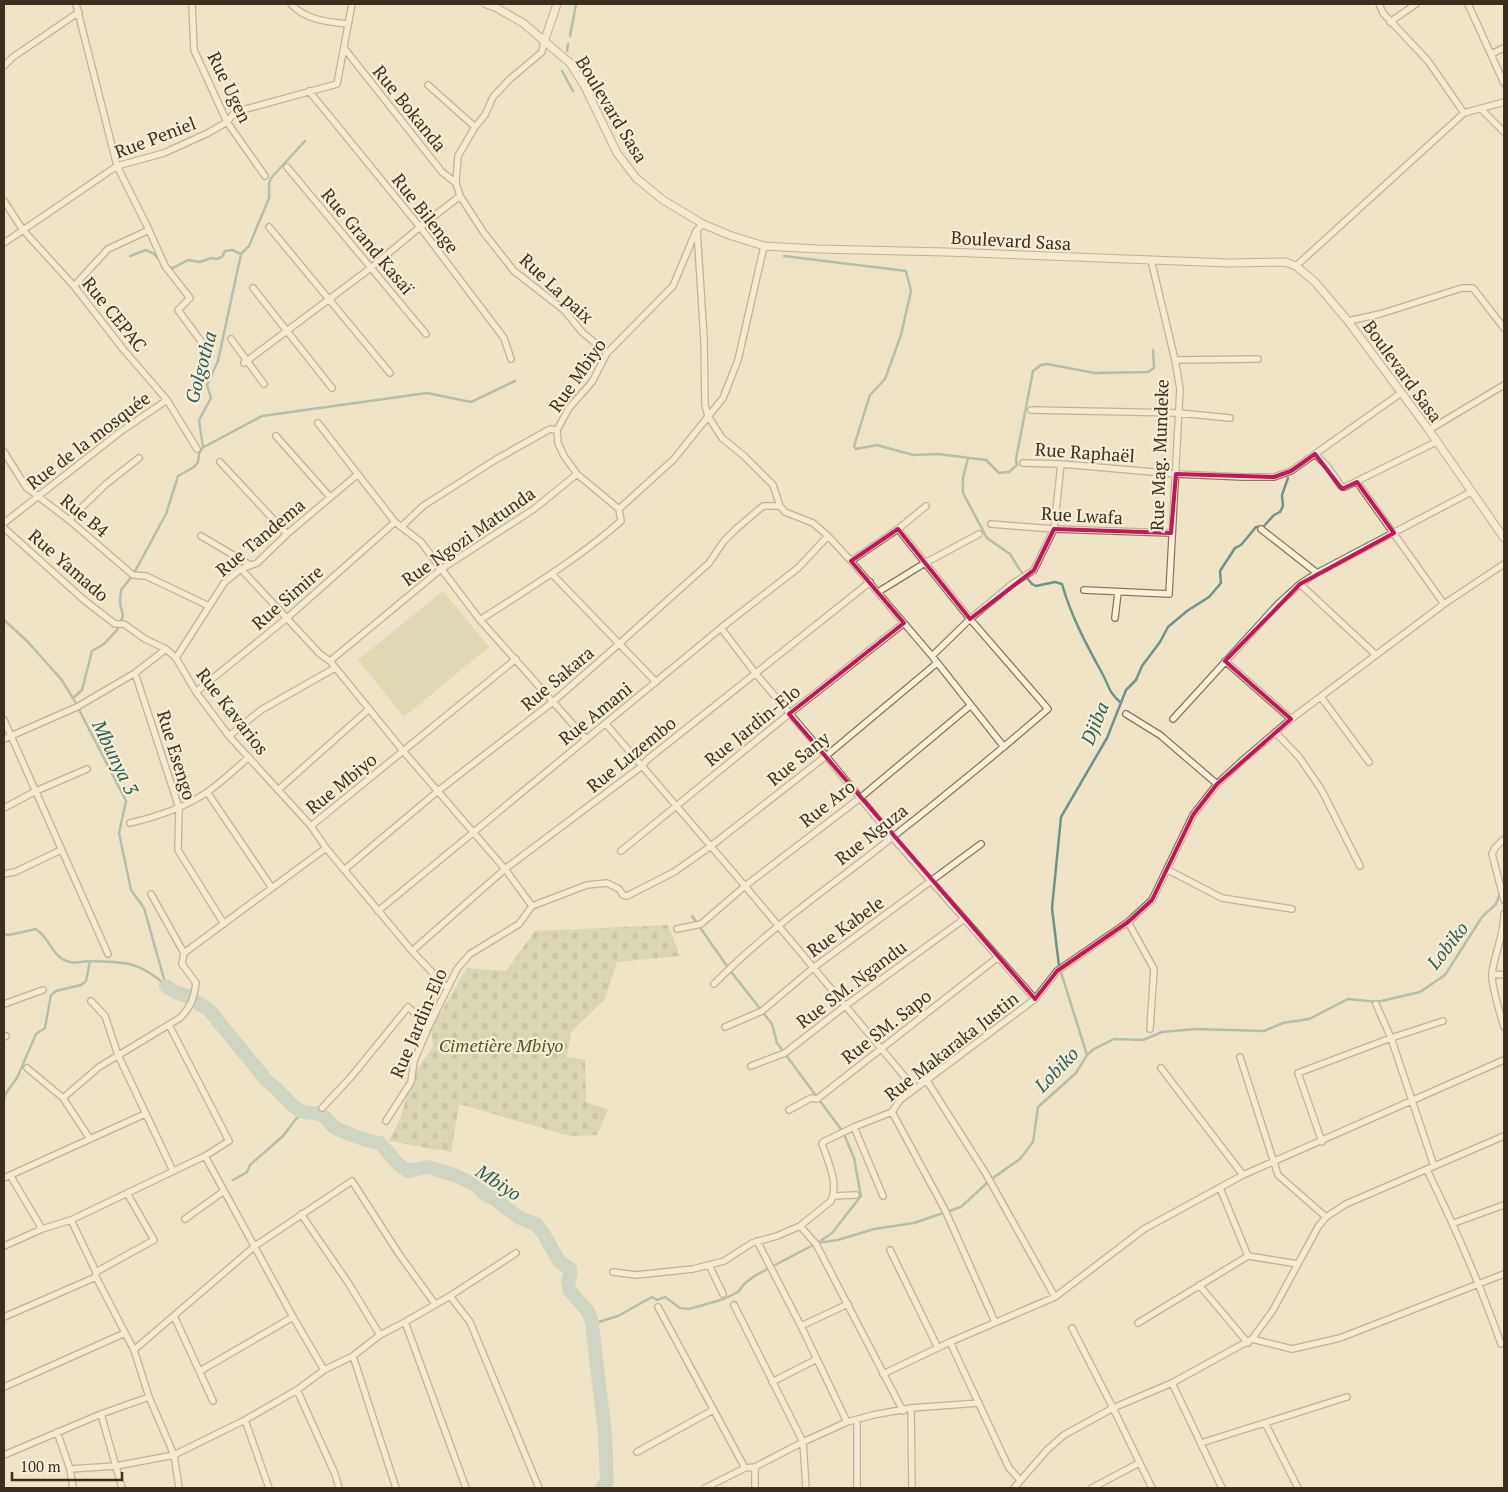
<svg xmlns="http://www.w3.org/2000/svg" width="1508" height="1492" font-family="'PT Serif',serif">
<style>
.grass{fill:#c9cf9b}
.cemetery{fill:url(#cemetery-stones)}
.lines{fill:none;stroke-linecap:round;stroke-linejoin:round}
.stream{stroke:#6f938a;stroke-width:2.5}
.river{stroke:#a9c4bc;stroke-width:14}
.minor-casing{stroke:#8d765c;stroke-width:8}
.tertiary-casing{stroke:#8d765c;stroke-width:9}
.minor{stroke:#faf1dc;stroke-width:5.5}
.tertiary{stroke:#faf1dc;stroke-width:7}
.marked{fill:none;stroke:#c2185b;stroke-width:4;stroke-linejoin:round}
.labels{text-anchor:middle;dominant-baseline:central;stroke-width:4.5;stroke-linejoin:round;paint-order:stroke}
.street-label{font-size:18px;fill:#3d2e20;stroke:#f7eed8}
.park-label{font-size:18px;font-style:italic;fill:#4d5a26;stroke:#f7eed8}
.water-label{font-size:19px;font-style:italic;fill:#2f5d5a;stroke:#f7eed8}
</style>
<defs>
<pattern id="cemetery-stones" width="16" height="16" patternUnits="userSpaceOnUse" patternTransform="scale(1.25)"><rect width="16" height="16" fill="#bfc49a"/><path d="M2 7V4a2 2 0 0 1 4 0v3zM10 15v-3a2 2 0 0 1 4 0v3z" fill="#9ca07d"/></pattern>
</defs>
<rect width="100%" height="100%" fill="#f0e4c8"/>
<path class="grass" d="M443,591L489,647L404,717L358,660Z"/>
<path class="cemetery" d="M668,925L680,956L617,962L605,999L571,1032L567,1057L585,1060L586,1102L608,1110L597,1135L570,1136L459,1104L451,1152L389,1141L400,1119L414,1073L433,1047L431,1029L467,968L506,971L535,931Z"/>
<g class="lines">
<path class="stream" d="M570,36L576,4
M567,51L568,44
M562,71L573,91
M130,256L146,250L154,254L161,261
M784,256L906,271L911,291L901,335L885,379L870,395L854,446L856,449L877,445L913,455L938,454L986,460L999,473L1009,472L1017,465L1016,459L1033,371L1041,365L1047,364L1095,373L1148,372L1154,368L1153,350
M166,267L173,268L188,260L200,262L211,258L216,259L222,257L225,251L232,250L241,254
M204,447L262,416L427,393L471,402L515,381
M968,458L963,478V493L987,538L1010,554L1020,570L1032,584L1036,586L1055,582L1062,584C1071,616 1086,644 1102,673C1110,687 1107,690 1120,702
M4,620L27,641L61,679L73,698L126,801L119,833L131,890L144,908L166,986
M73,698L82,690L92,651L104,644L117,630L123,616L120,603L121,590L133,575L166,514L178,476L194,467L198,462L199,454L203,447L199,420L211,398L207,385L218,361L241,254L249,246L269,198V184L271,178L305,141
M692,916L729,969L772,1024L777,1043L843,1132L854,1158L861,1196L832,1233L819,1242
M4,934L9,935L36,929C50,938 52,958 70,962C76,964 84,961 90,961
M1087,1055L1059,966L1052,908L1061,817L1107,738L1126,690L1136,680L1142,666L1160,642L1168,627L1187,611L1209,597L1221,583L1220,571L1235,548L1241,545L1256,527L1264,526L1274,515L1280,512L1283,506L1282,495L1288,478
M4,1099L6,1093L17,1078L36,1034L45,1028L51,995L56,991L81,985L86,981L90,961C127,962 137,961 166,985
M233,1180L247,1172L250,1165L283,1136L296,1119L306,1113
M592,1324L618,1316L652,1297L657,1300L665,1297L680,1308L689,1309L724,1299L738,1292L745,1283L756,1275L817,1243L838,1240L874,1229L914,1223L961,1207L990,1180L1020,1159L1033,1142L1038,1107L1076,1073L1087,1055L1094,1049L1114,1039L1143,1040L1162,1032L1196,1029L1264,1031L1283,1023L1309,1019L1348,999L1377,1002L1420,992L1445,975L1482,917L1496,904L1500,893L1504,889"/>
<path class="river" d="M166,986L175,992L187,996L209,1010L267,1081C280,1090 285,1100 296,1108C304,1115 313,1111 322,1115C326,1117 329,1123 333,1126C339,1131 373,1143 380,1143L398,1164L408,1171L428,1167L454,1175L476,1185L487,1196L494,1198L518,1217L537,1225L543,1233L559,1261L570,1269V1275L568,1282L570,1291L589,1313L592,1324L605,1434L607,1482L602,1488"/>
<g class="minor-casing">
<path id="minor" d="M76,4L117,166L149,230L165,266L190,298L178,310L209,352
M192,4L194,50L200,63L227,122L265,176
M291,4C306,20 327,22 348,24
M1379,4L1383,13L1428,61L1464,113
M1468,4L1504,83
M1390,22L1416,4
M544,42L542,52L510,79L493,97L485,115L475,127L458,156L456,183L460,196L484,233L514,271L564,310L582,332L607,353
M344,48L442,172L456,183
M1491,54L1504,48
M4,66L13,57L79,12
M428,85L475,127
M309,91L420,227L504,338L511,359
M1481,109L1504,132
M287,167L426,334
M4,201L23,230L74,286L123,349L167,400L197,449
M703,224L697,230L704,339L705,405L708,416L722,438L744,456L773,485L780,506L785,512L813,523L828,536L851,561L932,656L1004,747
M269,227L390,373
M4,243L117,166L164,153L208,133L227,122L235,112L337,84L352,4
M1296,266L1464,113L1504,102
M74,286L108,249L149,230
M253,288L332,388
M1348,321L1380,314L1462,288H1473L1504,328
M231,339L264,384
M1175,360L1258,359
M244,363L372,267L420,227L460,196
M1031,410L1179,413L1230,418
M318,423L395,522L421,542L480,620L586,739
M1429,430L1504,385
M276,436L330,497
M4,452L26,487L69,520L133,575L146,576L209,606
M1315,454L1328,467L1341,486L1345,487L1436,442
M220,462L287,534
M1023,463L1061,464L1176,474L1243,477H1274L1291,471L1401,393
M1357,482L1444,604
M619,509L577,474L564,456L558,443L557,430L569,408L592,382L607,353L673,286L696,231
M69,520L106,484L139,458
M4,523L120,432L167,400
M991,524L1054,529L1171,533
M401,527L423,506L495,460L550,429L557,430
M4,528L84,600L115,624H124L145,639L166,649L176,658L196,692L229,736L311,826
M1261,529L1317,573
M201,536L250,565
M851,561L898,529L926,506
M241,569L320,654L330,661L404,752L505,869L532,906
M552,574L656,682
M1300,584L1376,655
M1084,590L1169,594L1180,389L1175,360L1151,260
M878,592L925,563L979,534
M1115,618L1118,592
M480,620C528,589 578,559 621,521L619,509L674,459L723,398L738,360L764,246
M721,628L756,674L826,756L892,837L1035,999
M932,656L970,619L1012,584L1034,570L1054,529L1061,464
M176,658L224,583L241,569L257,563L287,534L358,474
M330,661L440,570L534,509L577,474
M1225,661L1291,719
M135,673L179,808L178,850L224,924
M196,692L287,618L395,522
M1321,697L1369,762
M1126,714L1160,735L1217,784
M1173,719L1278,604L1300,584L1317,573L1471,492
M4,720L108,954
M606,724L745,886L915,1089
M1276,733L1299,757L1321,789L1360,866
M229,736L261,710L335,668
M4,739L77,707L135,673L166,649
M278,790L369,709
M207,792L272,888
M4,808L36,791L87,769
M130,823C156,817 183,808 206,793C221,783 235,769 249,757
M1504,839L1495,848L1492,854L1504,900
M326,848L412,951L447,988
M621,851L789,714L904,623
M344,870L438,791L554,701L620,643L709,563L724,541L736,529L763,506H780
M1168,870L1222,898L1292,909
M4,874L15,872L61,850
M151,894L184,953
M378,911L721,628L798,568L828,536
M1504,914C1504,935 1495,952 1492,973C1491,986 1500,1013 1504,1027
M1128,922L1154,969L1150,1029
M677,929L701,924L745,886L860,798L971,705
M412,951L505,869L642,766L648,759L870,582
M1492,974L1504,975
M714,984C760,937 814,898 866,858C928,810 989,760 1048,709L970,619L898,529
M91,1001L105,1016L118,1055L173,1171
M4,1004L43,990
M1376,1004L1391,1038L1434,1166
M725,1027L762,1011L813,968L981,844
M4,1037L6,1036
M1240,1057L1278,1175L1326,1217
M751,1066L785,1053L845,1006L964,919
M27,1068L63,1098L90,1139
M1161,1068L1243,1175
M927,1081L986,1174L1055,1297
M63,1098L99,1067L180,1018C191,1006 194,999 196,983L182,964L184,953L326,848L311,826L516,659
M322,1108L351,1077L408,1007L429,1026
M789,1110L811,1098L817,1099L997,958
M892,1112L945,1210L995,1322
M386,1121L411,1082L414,1061L429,1026L457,969L470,954L519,924L532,906L587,885L607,883L619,889L623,895L627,896L674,872L711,846L826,756L937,663
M854,1127L883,1196
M1322,1142L1298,1073L1391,1038L1443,1021
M205,1156L293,1317L324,1370
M1427,1170C1455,1227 1480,1284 1501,1344L1504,1343
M10,1175L42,1229
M4,1178L145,1114
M1220,1188L1248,1256
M833,1196L856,1195
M301,1214L349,1284L380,1335
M185,1219L224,1191
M71,1220L96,1272V1277L134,1350L149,1397L174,1455L179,1488
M1454,1223L1504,1205
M800,1226L816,1244L903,1411
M757,1241L801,1326L847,1422
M4,1246L42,1229L71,1220L205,1156L229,1141L169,1025
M890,1250L938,1348
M709,1265L723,1294
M96,1272L154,1240L127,1193
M613,1272L636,1275L693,1269L724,1261L752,1243L777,1236L800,1226L831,1201C839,1184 828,1161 822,1144L823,1142L854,1127L892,1112L900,1100L1035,999L1057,971L1128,922L1152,900L1193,815L1217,784L1244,759L1291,719L1376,655L1444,604L1504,564
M1199,1285L1248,1343
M450,1296L470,1322L539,1488
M734,1305L803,1442L806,1488
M658,1307L745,1468
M174,1316L213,1401
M4,1317L96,1277
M405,1322L466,1488
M1138,1323L1248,1256L1298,1264
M801,1326L848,1304
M1072,1328L1113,1408L1152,1488
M1252,1339L1292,1349L1340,1338L1504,1274
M950,1342L1009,1468L1020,1480
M134,1350L255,1246L352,1181L399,1254L435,1304
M353,1356L396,1488
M200,1371L293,1317
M883,1374L950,1342L1055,1297L1144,1229L1243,1175L1504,1060
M772,1382L817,1359
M1172,1383L1222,1488
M4,1387L125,1333
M297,1390L335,1474L339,1488
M911,1408L912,1488
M101,1414L122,1488
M245,1420L269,1488
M857,1420V1488
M1265,1423L1298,1488
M57,1432L70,1469L73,1488
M1201,1443L1347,1397
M637,1452L713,1410
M4,1455L101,1414L149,1397
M70,1469L116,1466L174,1455L245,1420L297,1390L324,1370L353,1356L380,1335L405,1322L450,1296L516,1253
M705,1488L745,1468L755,1467L803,1442L847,1422L873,1415L911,1408L979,1403
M755,1488V1467
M1014,1488L1047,1450L1064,1435L1113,1408L1172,1383L1252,1339L1273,1310L1318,1227L1326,1217L1346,1204L1504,1136
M1092,1488L1139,1463"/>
</g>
<g class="tertiary-casing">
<path id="tertiary" d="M486,4L495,7L523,23L570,63L584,85L617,153L636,178L663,200L703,224L729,235L764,246L818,249L946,252L1229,263L1285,262L1296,266L1315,282L1348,321L1429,430L1504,538
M544,42L557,4"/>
</g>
<use href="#minor" class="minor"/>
<use href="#tertiary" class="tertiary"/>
</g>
<path d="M0 0H1508V1492H0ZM1315,454L1342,489L1357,482L1394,533L1300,584L1225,661L1291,719L1217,784L1193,815L1152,900L1128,922L1057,971L1035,999L789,714L904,623L851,561L898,529L970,619L1034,570L1054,529L1171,533L1176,474L1274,477L1291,471Z" fill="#f0e4c8" fill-opacity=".55" fill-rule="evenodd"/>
<path class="marked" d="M1315,454L1342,489L1357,482L1394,533L1300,584L1225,661L1291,719L1217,784L1193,815L1152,900L1128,922L1057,971L1035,999L789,714L904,623L851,561L898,529L970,619L1034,570L1054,529L1171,533L1176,474L1274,477L1291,471Z"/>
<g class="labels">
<g class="street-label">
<text transform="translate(230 87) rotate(64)">Rue Ugen</text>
<text transform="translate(410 108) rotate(51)">Rue Bokanda</text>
<text transform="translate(612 109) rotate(59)">Boulevard Sasa</text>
<text transform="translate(155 137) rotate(-21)">Rue Peniel</text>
<text transform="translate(426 213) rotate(52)">Rue Bilenge</text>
<text transform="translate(1011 240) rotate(3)">Boulevard Sasa</text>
<text transform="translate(368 241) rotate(50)">Rue Grand Kasaï</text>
<text transform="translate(557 288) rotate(43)">Rue La paix</text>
<text transform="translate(115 314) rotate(51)">Rue CEPAC</text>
<text transform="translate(1403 371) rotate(54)">Boulevard Sasa</text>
<text transform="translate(577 375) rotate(-55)">Rue Mbiyo</text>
<text transform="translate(88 440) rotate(-37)">Rue de la mosquée</text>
<text transform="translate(1085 452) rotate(4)">Rue Raphaël</text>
<text transform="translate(1159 455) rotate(-88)">Rue Mag. Mundeke</text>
<text transform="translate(85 515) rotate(39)">Rue B4</text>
<text transform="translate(1082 515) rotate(3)">Rue Lwafa</text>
<text transform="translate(468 536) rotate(-35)">Rue Ngozi Matunda</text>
<text transform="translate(260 537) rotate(-40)">Rue Tandema</text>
<text transform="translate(69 565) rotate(41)">Rue Yamado</text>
<text transform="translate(287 597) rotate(-41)">Rue Simire</text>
<text transform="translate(557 678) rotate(-40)">Rue Sakara</text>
<text transform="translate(233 711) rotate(52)">Rue Kavarios</text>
<text transform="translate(595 713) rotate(-39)">Rue Amani</text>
<text transform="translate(752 725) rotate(-39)">Rue Jardin-Elo</text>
<text transform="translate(631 754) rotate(-39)">Rue Luzembo</text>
<text transform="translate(177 755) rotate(73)">Rue Esengo</text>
<text transform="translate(798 758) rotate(-39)">Rue Sany</text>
<text transform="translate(341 783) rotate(-39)">Rue Mbiyo</text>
<text transform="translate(827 803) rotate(-38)">Rue Aro</text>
<text transform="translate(871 834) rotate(-38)">Rue Nguza</text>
<text transform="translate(845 926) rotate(-36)">Rue Kabele</text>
<text transform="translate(851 984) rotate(-37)">Rue SM. Ngandu</text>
<text transform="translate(418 1023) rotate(-67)">Rue Jardin-Elo</text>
<text transform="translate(886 1026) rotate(-38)">Rue SM. Sapo</text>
<text transform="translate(951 1046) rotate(-38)">Rue Makaraka Justin</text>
</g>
<g class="park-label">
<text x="501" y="1045">Cimetière Mbiyo</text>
</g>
<g class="water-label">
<text transform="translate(200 367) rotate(-75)">Golgotha</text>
<text transform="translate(1094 723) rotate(-68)">Djiba</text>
<text transform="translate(116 757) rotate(64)">Mbunya 3</text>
<text transform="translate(1447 945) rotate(-52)">Lobiko</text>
<text transform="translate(1056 1069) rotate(-46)">Lobiko</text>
<text transform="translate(499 1182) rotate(33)">Mbiyo</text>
</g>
</g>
<rect width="1508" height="1492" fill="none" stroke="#3d2e20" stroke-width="10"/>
<path d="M12 1472v8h110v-8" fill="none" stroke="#3d2e20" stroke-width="2.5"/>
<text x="20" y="1472" font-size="15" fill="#3d2e20" stroke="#f7eed8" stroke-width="4" paint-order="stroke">100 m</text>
</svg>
